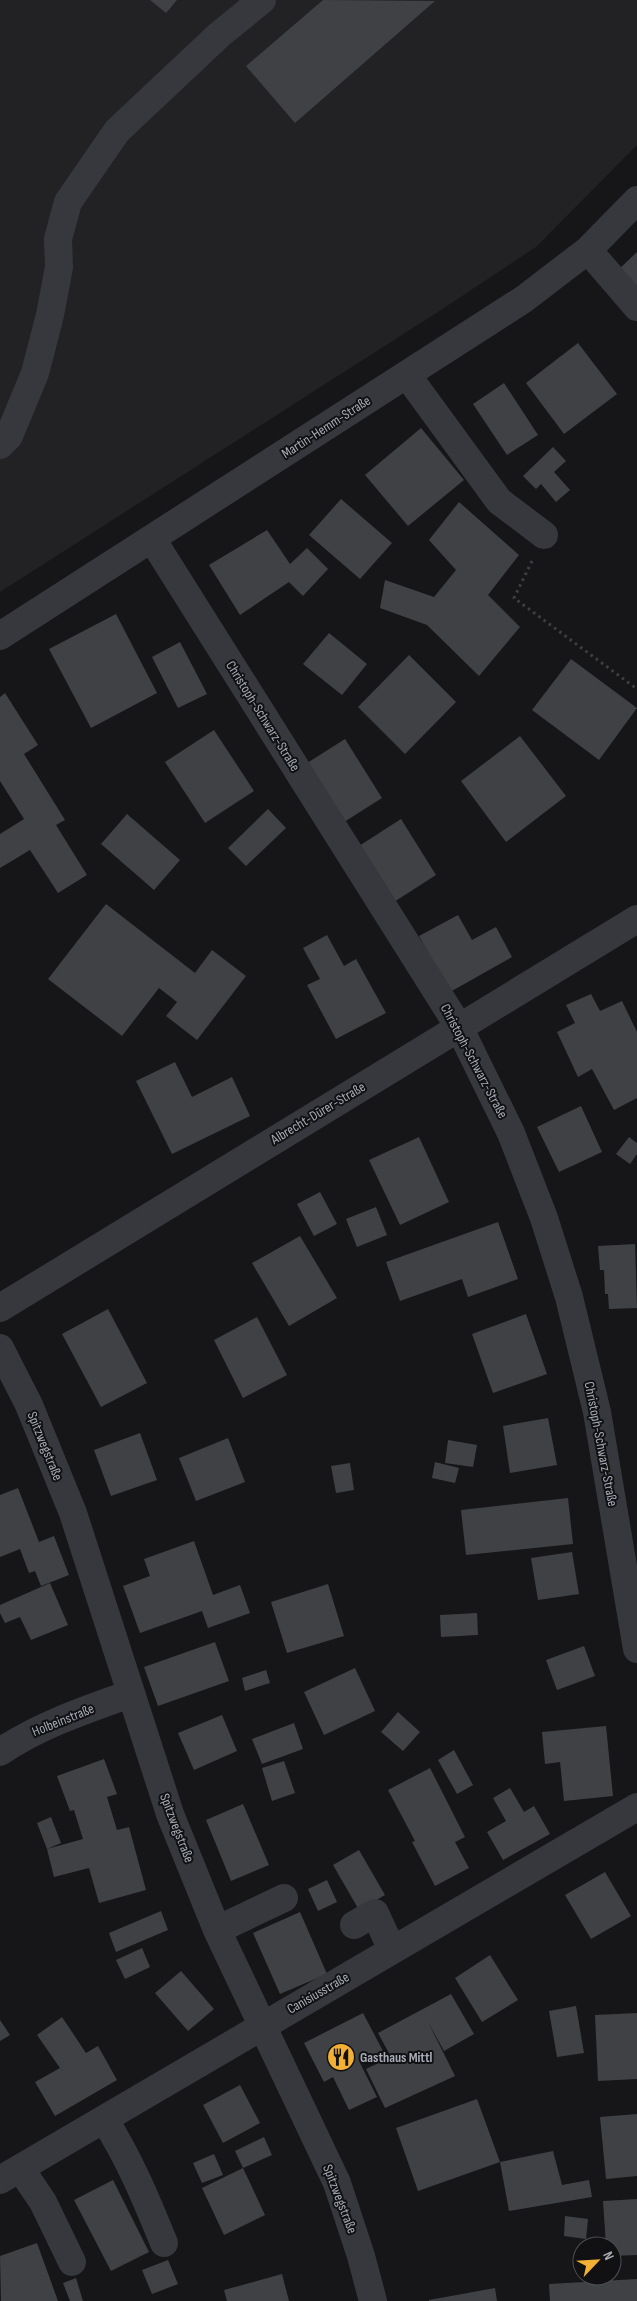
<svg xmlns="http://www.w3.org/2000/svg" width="637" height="2301" font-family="'Sofia Sans Condensed',sans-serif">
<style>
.built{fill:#222225}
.building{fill:#404145}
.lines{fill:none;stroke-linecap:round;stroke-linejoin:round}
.path{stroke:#3d3f44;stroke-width:3;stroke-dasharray:2.5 4;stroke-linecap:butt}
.minor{stroke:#37383d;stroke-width:28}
.labels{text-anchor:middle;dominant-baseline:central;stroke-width:4;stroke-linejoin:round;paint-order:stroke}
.street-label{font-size:14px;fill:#a8adb8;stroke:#111113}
.poi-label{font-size:14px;font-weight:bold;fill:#a8adb8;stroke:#111113;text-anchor:start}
</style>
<rect width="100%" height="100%" fill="#161618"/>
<path class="built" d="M0,0H637V145L536,247L441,310L0,592Z"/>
<path class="building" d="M150,0H177L166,13Z
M323,0L435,1L295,123L246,66Z
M637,252V290L618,270Z
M578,343L617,394L564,434L526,383Z
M504,383L538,435L507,455L473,404Z
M421,428L464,480L408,526L365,475Z
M553,447L566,461L554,472L570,490L556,502L541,484L536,489L523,476Z
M341,499L392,543L360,579L309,535Z
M459,502L519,555L488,595L520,627L479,676L427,625L380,608L385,580L434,597L456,570L429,540Z
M267,530L290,564L307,548L328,569L303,596L289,582L240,615L209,565Z
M116,614L157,693L91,728L49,649Z
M329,633L367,664L342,695L303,664Z
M180,642L207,694L178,708L152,657Z
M409,655L456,702L405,754L358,707Z
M571,659L637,708L599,760L532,710Z
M5,693L38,745L24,754L65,820L56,825L87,875L58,893L30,850L0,868V834L24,819L0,781V697Z
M214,730L254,791L205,823L165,762Z
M520,736L566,796L506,842L461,781Z
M345,739L382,798L341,824L304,765Z
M268,809L286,828L246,866L228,848Z
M127,814L180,860L154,890L101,844Z
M401,819L436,875L394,902L359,846Z
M106,904L195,973L212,950L246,976L197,1040L166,1016L177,1002L159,988L122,1036L48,979Z
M458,915L472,940L496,927L512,957L450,992L419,936Z
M327,935L344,966L356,959L386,1013L336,1039L307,985L320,979L303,948Z
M591,994L600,1011L622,1001L637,1032V1098L614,1110L592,1069L578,1077L557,1032L575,1023L566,1005Z
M175,1062L192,1097L232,1077L250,1116L172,1154L136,1081Z
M581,1106L602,1152L559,1172L537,1127Z
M419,1137L449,1202L400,1225L369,1160Z
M629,1137L637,1143V1154L630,1164L616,1154Z
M320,1192L337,1224L314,1236L297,1204Z
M376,1207L387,1235L357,1247L346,1219Z
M498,1222L518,1279L468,1297L462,1279L400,1301L386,1262Z
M300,1236L337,1298L289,1326L252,1263Z
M635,1244L637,1308L609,1309L608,1294H605L604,1270H600L598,1246Z
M108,1309L147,1383L101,1407L62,1334Z
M526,1314L547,1374L493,1393L472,1334Z
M257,1317L287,1375L243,1398L214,1340Z
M548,1418L557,1465L510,1473L503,1426Z
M140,1433L157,1480L111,1496L94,1450Z
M228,1438L245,1482L196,1501L179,1458Z
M448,1440L477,1445L473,1467L445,1463Z
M435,1462L459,1468L455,1483L432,1478Z
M350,1463L354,1490L336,1493L331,1466Z
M18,1488L39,1542L54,1536L69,1575L41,1586L35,1571L29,1573L20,1549L0,1557V1495Z
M568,1498L573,1544L466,1555L461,1510Z
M194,1541L213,1595L240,1585L250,1613L208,1628L202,1611L140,1633L123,1586L150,1576L144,1559Z
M572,1552L579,1594L538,1600L531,1558Z
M50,1583L68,1625L31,1640L20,1617L5,1623L0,1613V1605Z
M328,1584L344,1636L287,1653L271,1602Z
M477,1613L478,1635L441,1637L440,1615Z
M215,1642L229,1681L158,1706L144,1667Z
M584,1646L595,1676L557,1690L546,1660Z
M355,1668L375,1711L324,1735L304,1692Z
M266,1670L270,1683L245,1691L242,1678Z
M398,1712L420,1732L403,1751L381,1732Z
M222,1715L237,1751L194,1770L178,1733Z
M294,1723L303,1749L262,1764L252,1739Z
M606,1726L613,1796L564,1801L560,1762L545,1764L542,1732Z
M454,1750L473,1785L457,1794L438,1760Z
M104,1759L117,1794L107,1797L117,1830L129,1827L146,1890L99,1903L89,1868L54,1877L47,1849L83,1839L74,1810L70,1811L57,1776Z
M284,1761L295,1793L272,1801L262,1768Z
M430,1768L465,1837L455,1842L469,1868L435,1886L412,1842L415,1841L388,1790Z
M510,1788L524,1812L534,1806L550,1834L503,1860L487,1832L506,1821L493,1798Z
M243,1804L269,1865L231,1881L206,1820Z
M51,1817L61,1843L47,1849L37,1823Z
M359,1850L385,1895L359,1910L333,1865Z
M605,1872L631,1916L591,1939L565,1895Z
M327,1880L337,1902L318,1911L308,1889Z
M161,1911L168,1930L116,1952L109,1933Z
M300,1912L327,1974L280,1994L253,1933Z
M142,1948L150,1967L125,1979L116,1960Z
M490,1955L518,2000L482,2022L455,1978Z
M181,1971L214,2009L188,2031L155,1993Z
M451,1994L474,2034L444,2051L428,2022L455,2076L385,2108L366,2069L391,2057L378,2033Z
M576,2006L584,2053L557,2057L549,2011Z
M363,2013L383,2051L360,2063L377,2097L349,2110L333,2077L324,2082L304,2043Z
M637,2013V2079L598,2081L595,2015Z
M62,2017L86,2053L98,2046L117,2080L55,2116L35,2082L60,2068L37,2035Z
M0,2020L10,2035L0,2041Z
M240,2085L260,2123L223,2143L203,2105Z
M477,2099L500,2162L418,2191L396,2128Z
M637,2114V2176L606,2179L600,2117Z
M264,2137L272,2155L243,2168L235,2151Z
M553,2151L562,2185L589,2180L592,2197L509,2211L500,2162Z
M214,2154L223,2175L202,2183L193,2163Z
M243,2168L265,2215L224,2235L202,2188Z
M113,2180L149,2252L111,2271L74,2200Z
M637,2199V2255L612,2256V2246H606L603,2201Z
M565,2216L588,2219L586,2239L564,2236Z
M37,2243L58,2301H1L0,2256Z
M168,2260L178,2284L152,2294L142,2270Z
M282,2274L289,2301H227L224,2290Z
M76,2278L83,2301H70L63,2283Z
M637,2279V2301H550L549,2284Z
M495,2288L497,2301H429V2300Z"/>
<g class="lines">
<path class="path" d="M532,561L514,598L637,689"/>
<path class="minor" d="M588,250L637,307
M407,375L499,501L544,535
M0,445L9,436L35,373L50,315L59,267L58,239L68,202L117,131L219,35L262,0
M152,539L459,1027L511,1133L544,1218L569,1297L597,1412L637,1649
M0,636L524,299L588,250L637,200
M0,1308L637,919
M0,1348L29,1405L73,1513L170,1814L217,1930L337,2183L361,2256L373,2301
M0,1752C40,1725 85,1710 130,1694
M354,1925L375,1913L392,1950
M217,1930L284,1898
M104,2119C129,2158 146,2199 164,2243
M20,2168L43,2202L72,2262
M0,2180L637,1807"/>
</g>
<defs>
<g id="restaurant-disc" transform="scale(1.4375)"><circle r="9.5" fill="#f2b134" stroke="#111113"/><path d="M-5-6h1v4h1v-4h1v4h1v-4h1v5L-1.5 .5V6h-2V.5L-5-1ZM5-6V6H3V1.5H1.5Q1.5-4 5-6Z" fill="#111"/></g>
</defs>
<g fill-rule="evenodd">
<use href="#restaurant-disc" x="341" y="2057"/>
</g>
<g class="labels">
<g class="street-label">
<text transform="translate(326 427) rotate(-33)">Martin-Hemm-Straße</text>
<text transform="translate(263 716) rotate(58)">Christoph-Schwarz-Straße</text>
<text transform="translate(474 1061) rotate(62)">Christoph-Schwarz-Straße</text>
<text transform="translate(318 1113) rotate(-31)">Albrecht-Dürer-Straße</text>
<text transform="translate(601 1444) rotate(79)">Christoph-Schwarz-Straße</text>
<text transform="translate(45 1446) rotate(68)">Spitzwegstraße</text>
<text transform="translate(63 1720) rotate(-22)">Holbeinstraße</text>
<text transform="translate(177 1828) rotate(69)">Spitzwegstraße</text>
<text transform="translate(318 1993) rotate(-30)">Canisiusstraße</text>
<text transform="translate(340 2199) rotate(69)">Spitzwegstraße</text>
</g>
<g class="poi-label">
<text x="360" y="2057">Gasthaus Mittl</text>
</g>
</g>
<g transform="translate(597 2261) rotate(65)"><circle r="24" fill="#111113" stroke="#4d4f55"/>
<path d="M0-4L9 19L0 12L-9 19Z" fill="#f2b134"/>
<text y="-8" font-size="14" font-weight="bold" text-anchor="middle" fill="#a8adb8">N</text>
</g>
</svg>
